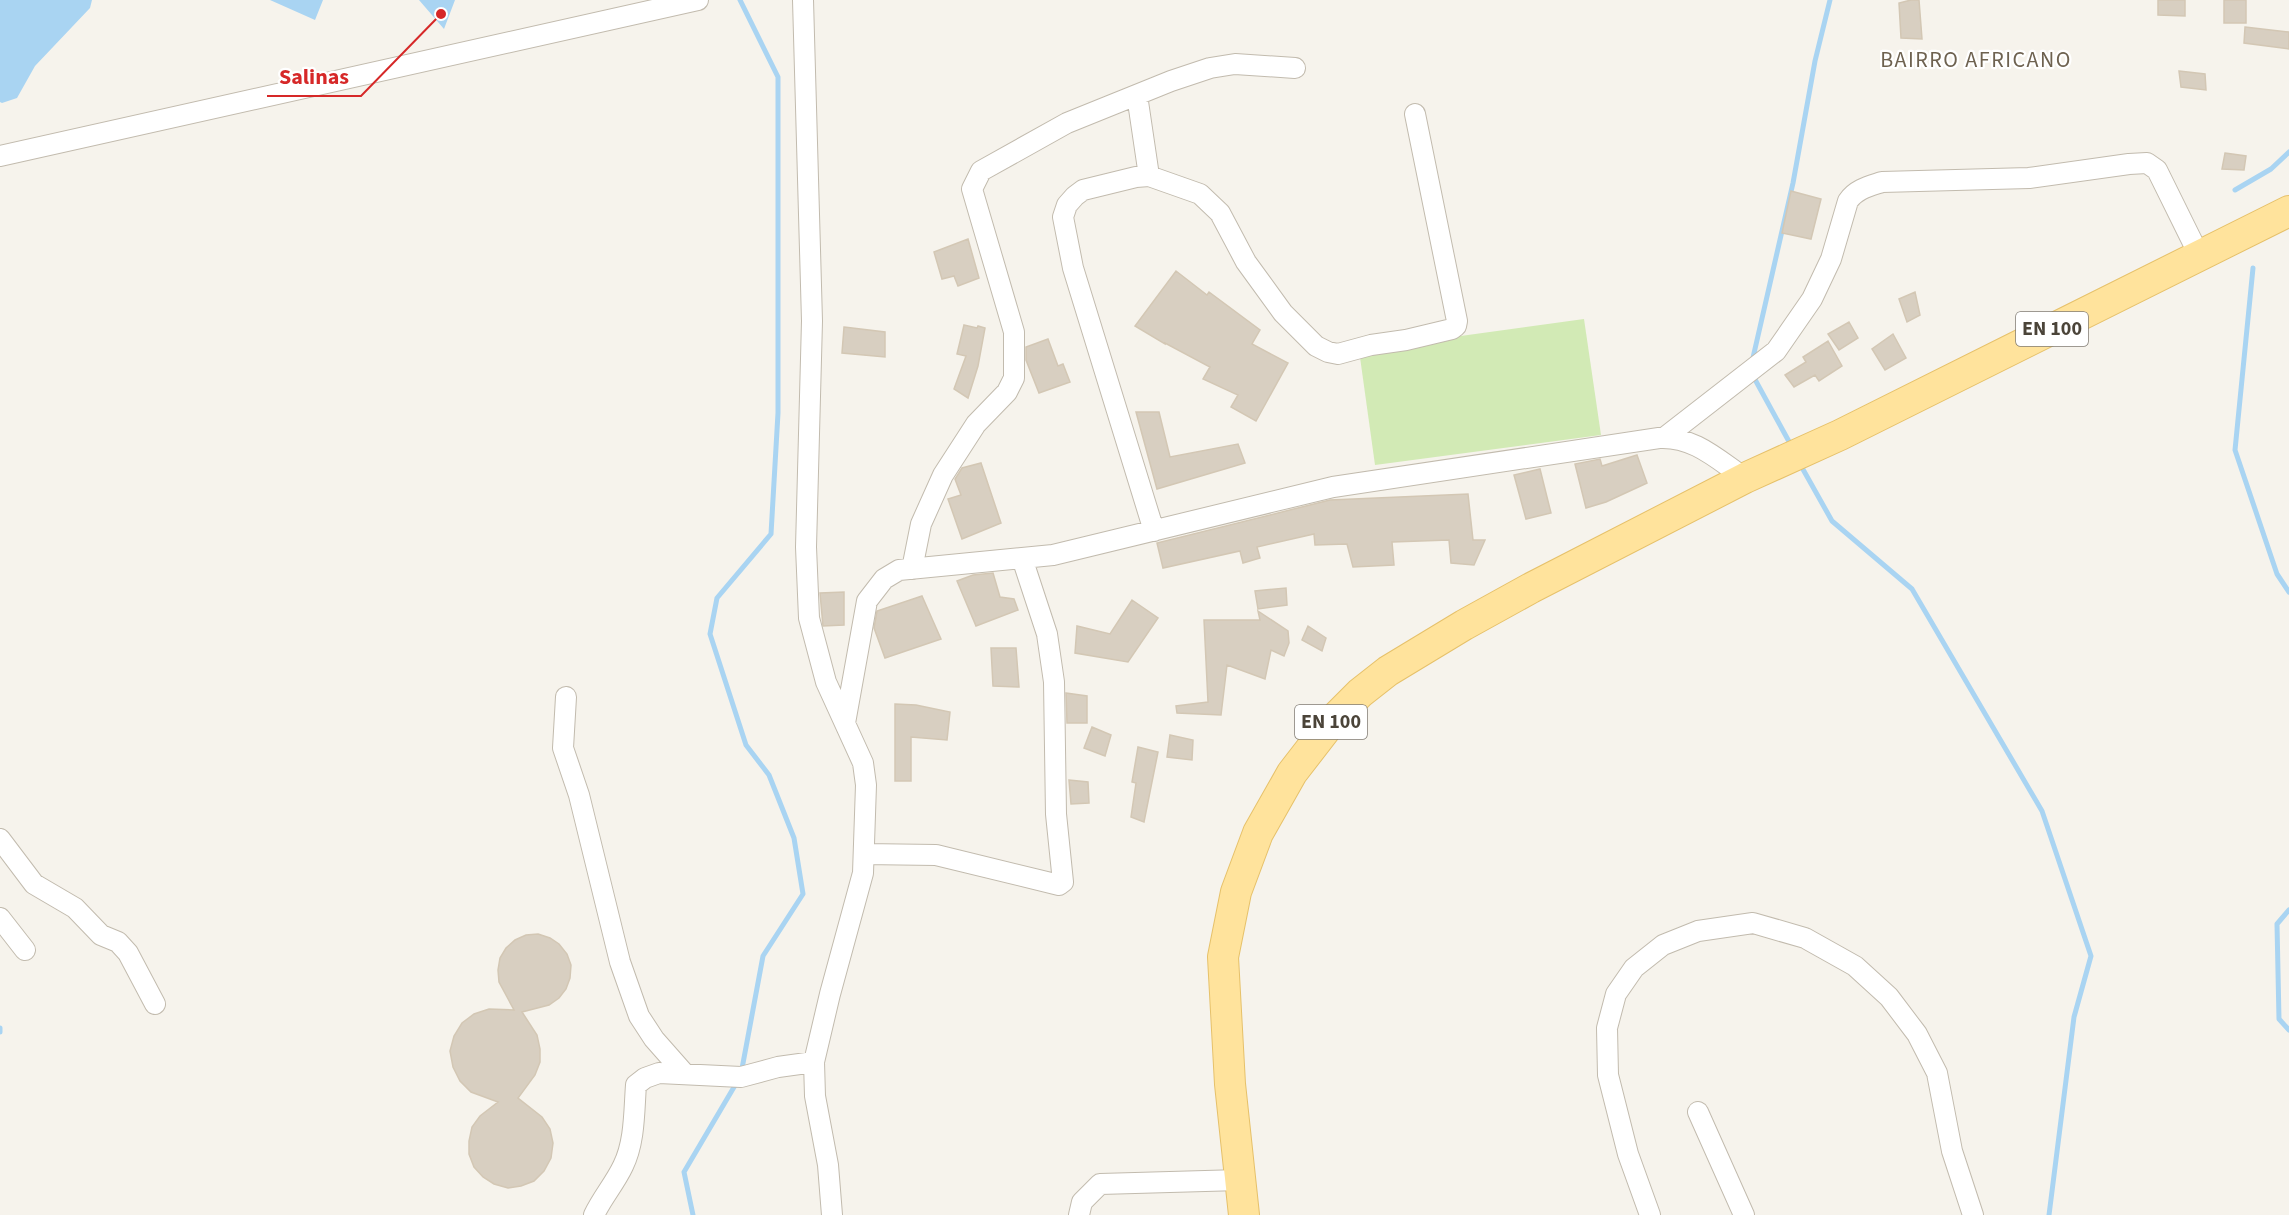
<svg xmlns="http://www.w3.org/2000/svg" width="2289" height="1215" font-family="'Source Sans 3',sans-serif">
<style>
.green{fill:#d2eab5}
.water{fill:#a9d4f2}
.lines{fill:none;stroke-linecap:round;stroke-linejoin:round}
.stream{stroke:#a9d4f2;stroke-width:5}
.building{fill:#d8cfc1;stroke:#d3c7b4;stroke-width:1.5}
.street-casing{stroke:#c2bbae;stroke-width:22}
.primary-casing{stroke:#e6c16a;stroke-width:32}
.street{stroke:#fff;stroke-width:20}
.primary{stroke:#ffe39c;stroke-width:30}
.labels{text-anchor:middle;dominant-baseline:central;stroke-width:4.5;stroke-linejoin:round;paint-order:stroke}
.shield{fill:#fff;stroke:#817c74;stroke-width:1.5}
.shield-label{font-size:20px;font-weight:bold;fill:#4b4439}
.neighbourhood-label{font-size:22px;letter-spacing:1.5px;fill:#6e6250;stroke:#fff}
.leader{fill:none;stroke:#d62828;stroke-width:2}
.callout-dot{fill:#d62828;stroke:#fff;stroke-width:2}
.callout-label{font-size:22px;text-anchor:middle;font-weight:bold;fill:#d62828;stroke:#fff;stroke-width:4.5;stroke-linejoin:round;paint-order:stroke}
</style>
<rect width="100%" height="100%" fill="#f6f3ec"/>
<path class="green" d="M1584,319L1601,435L1375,465L1359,350Z"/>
<path class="water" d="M0,0H92L90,8L35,66L17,98L2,103L0,102Z
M270,0H323L315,20Z
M419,0H455L444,29Z"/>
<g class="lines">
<path class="stream" d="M740,0L778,77V413L771,534L717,598L710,634L746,745L769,775L794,838L803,894L763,956L741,1074
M2235,190L2271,169L2289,152
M2253,268L2235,450L2277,574L2289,592
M1752,362L1793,183L1815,61L1830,0
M1752,374L1792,447
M1800,464L1832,521L1912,589L2042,811L2091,956L2074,1017L2049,1215
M2289,910L2277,924L2279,1019L2289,1030
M0,1028V1032
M693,1215L684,1172L737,1082"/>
</g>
<path class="building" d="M1911,0H1919L1922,39L1901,38L1899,3Z
M2158,0H2185V16L2158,15Z
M2224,0H2246V23H2224Z
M2245,27L2289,32V49L2244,43Z
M2179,71L2205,74L2206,90L2181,87Z
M2225,153L2246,156L2244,170L2222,169Z
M1791,191L1821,199L1811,239L1782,233Z
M968,239L979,278L958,286L954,276L942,279L934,252Z
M1176,271L1207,295L1209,292L1260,330L1252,344L1288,363L1256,421L1231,407L1238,395L1203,379L1210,367L1165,343V344L1135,326Z
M1915,292L1920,315L1907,322L1899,299Z
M1849,322L1858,338L1839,350L1828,334Z
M964,325L977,328L978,326L985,328L978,366L968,398L954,389L966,356L957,354Z
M844,327L885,332V357L842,353Z
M1893,334L1906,358L1885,370L1872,349Z
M1048,339L1058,366L1063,364L1070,382L1039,393L1026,360V347Z
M1828,341L1842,366L1819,381L1815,375L1794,387L1785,375L1806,362L1803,357Z
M1136,412H1159L1170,457L1238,444L1245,463L1157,489Z
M1637,455L1647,483L1606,502L1586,508L1575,464L1600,459L1602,466Z
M981,463L1001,523L962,539L948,499L961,495L955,479L962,468Z
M1540,469L1551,513L1526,519L1514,475Z
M1468,494L1473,540H1485L1474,565L1451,563L1449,540L1392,542L1394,565L1353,567L1347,544L1315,545L1314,534L1257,547L1260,558L1243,563L1240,551L1163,568L1157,543L1330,500Z
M993,573L1000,597L1014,599L1018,610L976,626L957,581L973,575Z
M1286,588L1287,605L1258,609L1255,591Z
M844,592V625L823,626L820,593Z
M922,596L941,639L885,658L874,628L877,611Z
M1132,600L1158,618L1128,662L1075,653L1077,626L1110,634Z
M1258,611L1288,631L1289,643L1284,656L1271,650L1265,679L1227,665L1221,715L1177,713L1176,706L1208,702L1204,620H1260Z
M1308,626L1326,638L1322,651L1302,640Z
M991,648H1016L1019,687L993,686Z
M1066,693L1087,696V723H1067Z
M895,704L916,705L950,712L947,740L911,737V781H895Z
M1092,727L1111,735L1105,756L1084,748Z
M1170,735L1193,740L1192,760L1167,757Z
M1138,747L1158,752L1144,822L1131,817L1136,783L1132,782Z
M1069,780L1088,782L1089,803L1071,804Z
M538,934L550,938L559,944L567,954L571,965L570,978L566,989L559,998L549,1005L522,1012L537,1035L540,1049V1062L535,1075L518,1098L542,1117L550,1129L553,1143L551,1158L544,1171L534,1181L521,1186L508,1188L494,1184L483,1177L474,1167L469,1154V1141L472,1127L480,1116L498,1102L471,1092L460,1081L453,1067L450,1051L454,1036L462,1023L474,1014L489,1009L514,1010L499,982L498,970L500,958L506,948L515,940L526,935Z"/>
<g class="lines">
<g class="street-casing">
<path id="street" d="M1137,95L1149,176
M0,156L698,0
M1664,438L1776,351L1812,299L1831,259L1848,201C1856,189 1870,186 1882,182L2029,178L2129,164L2147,163L2157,170L2200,257
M1154,531L1073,268L1063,217L1067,205L1075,196L1083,190L1136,177L1149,176L1200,194L1220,213L1246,262L1283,313L1316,346L1328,352L1338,354L1371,345L1406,340L1452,329L1456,326L1457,321L1415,114
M912,569L921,524L943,475L976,424L1007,392L1014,378V332L972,189L981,171L1067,123L1171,81L1210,68L1235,64L1295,68
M566,697L563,748L579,795L620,962L639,1016L654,1039L684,1073
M845,723L867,601L884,579L899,570L1053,555L1333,487L1659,438C1694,436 1718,460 1745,478
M0,839L34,884L75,908L101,935L118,942L128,953L155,1004
M864,854L936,855L1059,885L1063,882L1056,814L1054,682L1047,634L1022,558
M0,918L25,950
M814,1062L815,1096L828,1165L832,1215
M1698,1112L1744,1215
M594,1215C602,1198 615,1183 623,1166C635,1142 634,1111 636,1085L645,1078L659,1073L741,1077L778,1067L814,1062L830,994L863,873L866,785L863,763L826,682L809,618L806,547L812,321L803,0
M1079,1215L1082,1202L1100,1184L1240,1180
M1650,1215L1628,1154L1608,1075L1607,1028L1616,994L1634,968L1663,945L1698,931L1753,923L1805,938L1855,966L1889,997L1917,1034L1937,1073L1952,1151L1973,1215"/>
</g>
<g class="primary-casing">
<path id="primary" d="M1244,1215L1230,1084L1223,957L1236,892L1258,833L1292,773L1333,720L1360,693L1388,671L1464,625L1531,588L1745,478L1840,435L2289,211"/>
</g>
<use href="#street" class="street"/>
<use href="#primary" class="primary"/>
</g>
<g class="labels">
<g class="shield">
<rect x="2016" y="312" width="72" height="34" rx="4.5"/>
<rect x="1295" y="705" width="72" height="34" rx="4.5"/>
</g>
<g class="shield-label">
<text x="2052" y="329">EN 100</text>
<text x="1331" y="722">EN 100</text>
</g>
<g class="neighbourhood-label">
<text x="1976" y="60">BAIRRO AFRICANO</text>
</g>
</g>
<path class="leader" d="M441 14L361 96H267"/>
<circle class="callout-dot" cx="441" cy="14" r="6"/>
<g class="callout-label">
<text x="314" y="84">Salinas</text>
</g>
</svg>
